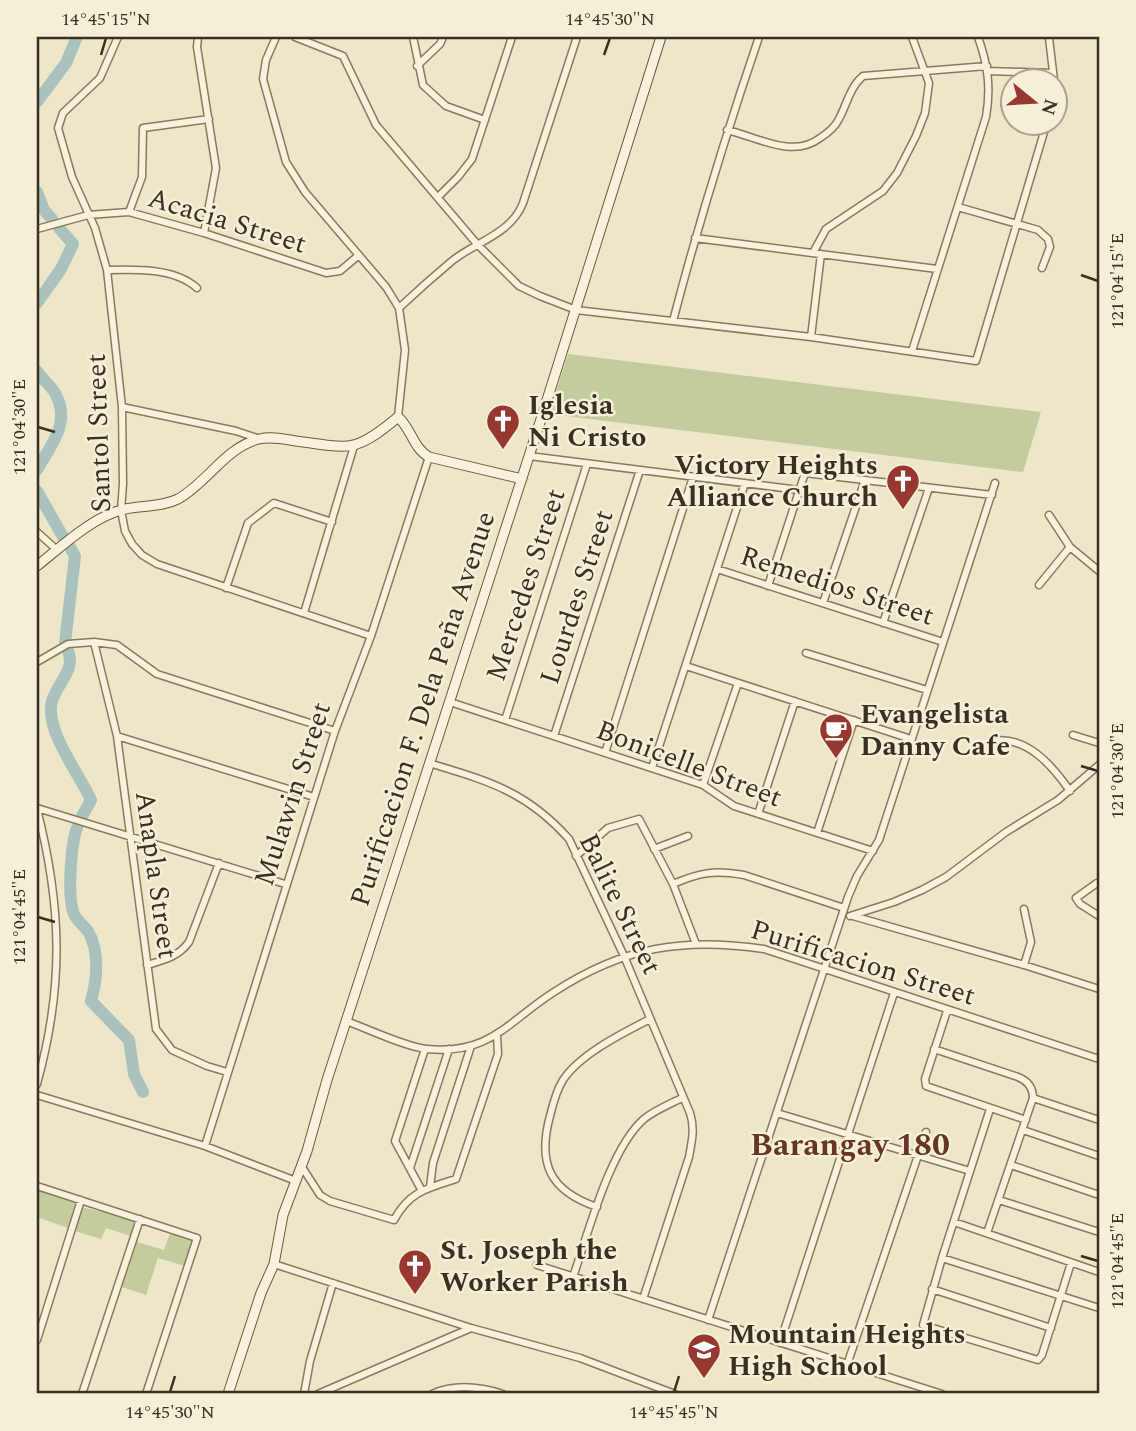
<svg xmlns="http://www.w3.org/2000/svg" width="1136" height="1431" font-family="Spectral,serif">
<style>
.green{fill:#c2cc9d}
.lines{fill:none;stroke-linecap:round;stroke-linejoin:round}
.river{stroke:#a9c2bd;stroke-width:12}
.street-casing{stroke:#89795e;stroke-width:9}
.secondary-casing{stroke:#6b5a41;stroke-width:11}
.street{stroke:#f8f2dc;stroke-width:6}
.secondary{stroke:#f8f2dc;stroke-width:9}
.ticks{fill:none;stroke:#3a3021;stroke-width:2.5}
.labels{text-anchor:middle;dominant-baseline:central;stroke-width:5;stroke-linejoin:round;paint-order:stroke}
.street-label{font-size:28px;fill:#3a3021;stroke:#f5efd8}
.poi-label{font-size:28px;font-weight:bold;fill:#3a3021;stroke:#f5efd8;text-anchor:start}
.quarter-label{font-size:32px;font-weight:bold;fill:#663622;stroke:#f5efd8}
.neatline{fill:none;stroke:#3a3021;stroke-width:2.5}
.ticks-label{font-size:18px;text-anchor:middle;fill:#3a3021}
</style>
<rect width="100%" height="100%" fill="#ede6c9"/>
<path class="green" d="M568,354L1041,412L1023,472L549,414Z
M37,1189L76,1202L68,1228L37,1217Z
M82,1207L137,1221L131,1236L106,1228L101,1239L75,1231Z
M170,1233L194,1240L185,1266L158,1258L146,1295L122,1287L137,1242L164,1250Z"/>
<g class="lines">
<path class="river" d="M37,102L66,63L77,37
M37,192L44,210L52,219
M37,303L61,269L73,244L59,228
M37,371C42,379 50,385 55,393C72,423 50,446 37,470
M37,491L66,542
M65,643L75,556L70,547
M66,647C80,670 53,685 51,706C48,734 79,774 91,800L81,818
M77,828C71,843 67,899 74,914C77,921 84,926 88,931C100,952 97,980 91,1001L129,1040L134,1074L143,1092"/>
<g class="street-casing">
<path id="street" d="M118,37L100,78L63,113L58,128L72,177L95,228L107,270L122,407L123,484L121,510L125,531L132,544L142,555L157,564L371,636
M198,37L197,47L216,168L204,233
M276,37L266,60L263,79L286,162L305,192L386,287L399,308L405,350L398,417
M295,37L343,56L376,125L477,244L519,286L540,296L576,310L811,337L976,361L1047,122
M413,37L423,85L446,106L485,120
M1049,38L1054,80
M417,66L440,44L443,37
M988,71L1053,73
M727,130C757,137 793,159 820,138C828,133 835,127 839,119C847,104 850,87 863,76L987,66
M439,196L458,177L472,159L512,37
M958,207L1038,230L1048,239L1050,247L1042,268
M129,212L142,177L143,128L209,119
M37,229L88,215L129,212L204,233L326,273L340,271L359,255
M695,238L937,269
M813,253L826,229L883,191L897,173L916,136L925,113L929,83L912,37
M107,270C135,269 175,268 197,288
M399,308C416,292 434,276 452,261C477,241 511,234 523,203L577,37
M673,321C698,225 727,131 759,37
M811,337L821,254
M912,351L986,117C991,88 988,65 978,37
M122,407L236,431L260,439
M529,456L799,490
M1049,515L1070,547L1099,571
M37,532L57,550
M717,569L943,642
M1039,585L1070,547
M768,586L805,473L992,495
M226,588L248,523L274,503L332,522
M823,603L865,480
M304,613L354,446
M883,623L929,488
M94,642L117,736L156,1029L172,1050L207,1066L227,1072
M806,653L927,690
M37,662L68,644L94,642L117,645L157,674L335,731
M686,666L911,739
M450,702L703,785L734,806L873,851
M505,720L587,464
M1073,735L1099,743
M117,736L314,797
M554,736L640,470
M992,741C1026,735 1052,765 1070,791
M605,753L693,477
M429,763C488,781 526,791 569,839L624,956L690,1113C695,1128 692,1141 689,1157L643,1299
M652,768L745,483
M703,785L738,683
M37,808L285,884
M758,814L795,701
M817,833L854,720
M654,849L688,836
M576,856L608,828L639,819L673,884L696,944
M1097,883L1076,898L1080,904L1099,916
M673,884C701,872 715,870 744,875L844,908
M1024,909L1031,942L1024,965
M850,916L894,902L922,890L946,877L1006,832L1058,800L1099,765
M853,916L1024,965L1099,989
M147,965C164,960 178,957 189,942L219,863
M947,1011L925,1079L926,1086L1026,1120
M346,1021C366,1028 408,1048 427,1049C491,1055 508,1021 554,992C623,947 683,937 764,949L1099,1059
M934,1049L1018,1077C1028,1081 1033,1088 1033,1098L987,1233
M37,1084C64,986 62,907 37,809
M37,1095L205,1146L296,1181
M1033,1098L1099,1120
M990,1109L942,1258L923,1325L1038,1360L1042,1355L1071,1263
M777,1113L970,1171
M1023,1130L1099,1156
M205,1146L335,731L371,636L429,457
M1011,1165L1099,1195
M302,1167L320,1195L330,1201L394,1220C409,1192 427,1188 456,1179L498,1054L497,1036
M410,1168L449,1049
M37,1186L197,1238L146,1394
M430,1187L433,1163L471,1046
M422,1191L395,1141L425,1049
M999,1200L1099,1232
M597,1207C550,1191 537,1164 550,1116C553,1104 556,1091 563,1080C580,1054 623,1033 650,1019
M954,1222L1099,1272
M942,1258L1099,1308
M274,1264L471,1328L580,1358L675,1394
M537,1265L942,1394
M573,1277C588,1234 610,1148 644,1119C655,1110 670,1104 682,1098
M932,1289L1051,1328
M708,1320L848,897L857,876L879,840L995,483
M37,1340L81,1200
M780,1343L894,993
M847,1365L926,1132
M82,1394L140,1219
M304,1394L310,1361L333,1283
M318,1394L471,1328
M432,1394C454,1384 481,1387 503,1394"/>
</g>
<g class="secondary-casing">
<path id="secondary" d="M37,566C62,546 90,519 121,510C139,505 160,508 178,499C207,483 226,447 259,439C271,436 284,439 296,441C350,448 354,454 398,417C411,428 413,448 429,457L522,479
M228,1394L261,1293L274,1264L283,1215L307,1151L327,1080L542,416L661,37"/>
</g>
<use href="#street" class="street"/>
<use href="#secondary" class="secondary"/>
</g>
<path class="ticks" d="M101,55L106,38M604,55L610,38M1081,275L1098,281M38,427L55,432M1081,766L1098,771M38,917L55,922M1081,1256L1098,1261M170,1392L175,1376M674,1392L679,1376"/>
<defs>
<g id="church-pin" transform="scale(1.75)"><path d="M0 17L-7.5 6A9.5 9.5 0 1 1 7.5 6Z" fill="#973830" stroke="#f5efd8"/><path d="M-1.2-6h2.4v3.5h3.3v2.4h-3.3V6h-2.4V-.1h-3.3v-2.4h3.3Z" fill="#fff"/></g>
<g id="cafe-pin" transform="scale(1.75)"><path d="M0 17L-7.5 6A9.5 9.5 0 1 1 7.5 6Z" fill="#973830" stroke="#f5efd8"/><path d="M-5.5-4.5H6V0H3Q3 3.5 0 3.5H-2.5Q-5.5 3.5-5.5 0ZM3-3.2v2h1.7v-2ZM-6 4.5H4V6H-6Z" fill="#fff"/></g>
<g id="school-pin" transform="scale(1.75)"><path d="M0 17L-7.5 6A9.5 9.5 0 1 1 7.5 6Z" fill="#973830" stroke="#f5efd8"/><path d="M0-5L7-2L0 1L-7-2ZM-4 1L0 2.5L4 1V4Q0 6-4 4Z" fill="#fff"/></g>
</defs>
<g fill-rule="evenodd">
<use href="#church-pin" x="503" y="421"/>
<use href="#church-pin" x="903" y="481"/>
<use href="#cafe-pin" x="836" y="730"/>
<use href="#church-pin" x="415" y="1266"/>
<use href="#school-pin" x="704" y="1350"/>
</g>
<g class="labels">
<g class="street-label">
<text transform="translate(227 221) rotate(17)">Acacia Street</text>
<text transform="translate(99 433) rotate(-92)">Santol Street</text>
<text transform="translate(526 585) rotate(-72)">Mercedes Street</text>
<text transform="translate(837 586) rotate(18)">Remedios Street</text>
<text transform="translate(577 597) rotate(-72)">Lourdes Street</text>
<text transform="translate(423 709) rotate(-72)">Purificacion F. Dela Peña Avenue</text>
<text transform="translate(689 764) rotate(21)">Bonicelle Street</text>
<text transform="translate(293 794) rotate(-72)">Mulawin Street</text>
<text transform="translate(156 875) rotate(82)">Anapla Street</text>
<text transform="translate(620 904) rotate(64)">Balite Street</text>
<text transform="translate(863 963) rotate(17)">Purificacion Street</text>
</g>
<g class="poi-label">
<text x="528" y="405">Iglesia<tspan x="528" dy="32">Ni Cristo</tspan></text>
<text x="878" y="465" text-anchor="end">Victory Heights<tspan x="878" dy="32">Alliance Church</tspan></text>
<text x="860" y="714">Evangelista<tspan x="860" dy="32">Danny Cafe</tspan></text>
<text x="440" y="1250">St. Joseph the<tspan x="440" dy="32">Worker Parish</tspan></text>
<text x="728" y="1334">Mountain Heights<tspan x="728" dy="32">High School</tspan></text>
</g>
<g class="quarter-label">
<text x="850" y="1145">Barangay 180</text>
</g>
</g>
<rect width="1136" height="1431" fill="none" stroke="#f5efd8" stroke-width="77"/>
<g transform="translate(1034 102) rotate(108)"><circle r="33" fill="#f5efd8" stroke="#aaa38f" stroke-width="2"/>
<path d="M0-5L12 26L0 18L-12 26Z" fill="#973830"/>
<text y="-10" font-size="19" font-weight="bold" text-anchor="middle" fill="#3a3021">N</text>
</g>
<rect x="38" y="38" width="1060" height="1354" class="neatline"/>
<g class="ticks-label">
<text x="106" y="25">14°45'15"N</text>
<text x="610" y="25">14°45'30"N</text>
<text transform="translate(1117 281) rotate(-90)" y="6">121°04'15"E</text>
<text transform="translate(19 427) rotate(-90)" y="6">121°04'30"E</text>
<text transform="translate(1117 771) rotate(-90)" y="6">121°04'30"E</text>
<text transform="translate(19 917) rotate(-90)" y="6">121°04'45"E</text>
<text transform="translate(1117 1261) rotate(-90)" y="6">121°04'45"E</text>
<text x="170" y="1418">14°45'30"N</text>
<text x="674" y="1418">14°45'45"N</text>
</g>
</svg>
